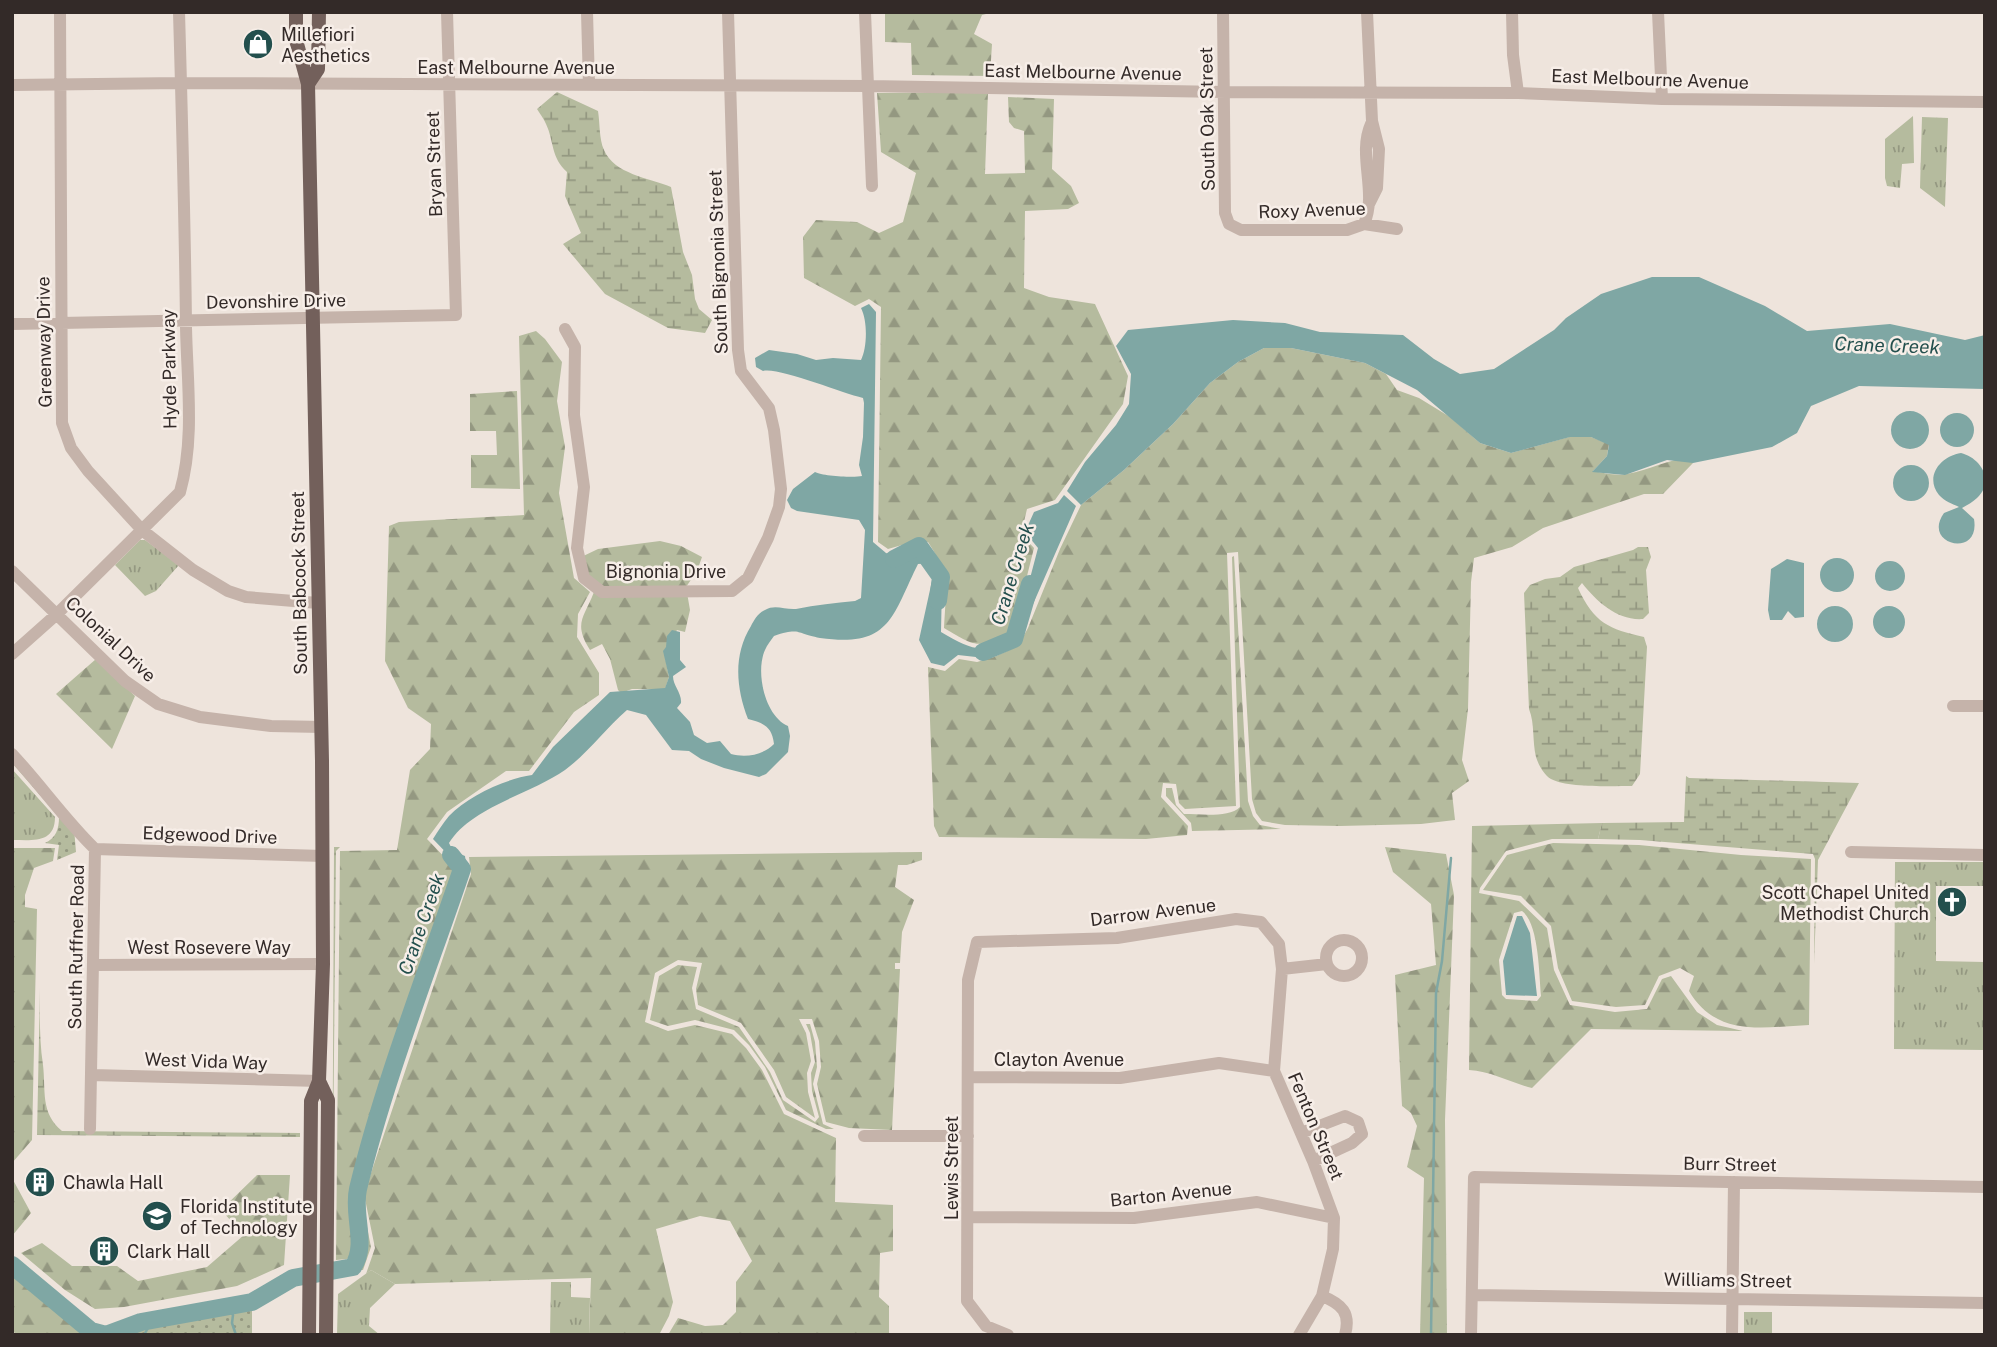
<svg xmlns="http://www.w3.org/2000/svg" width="1997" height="1347" font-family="'Public Sans',sans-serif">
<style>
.grass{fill:url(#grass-tufts)}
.forest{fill:url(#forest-firs);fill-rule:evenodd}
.wetland{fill:url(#wetland-marsh)}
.park{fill:url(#park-dots)}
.water{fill:#7fa7a4}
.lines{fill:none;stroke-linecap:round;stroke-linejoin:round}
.stream{stroke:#7fa7a4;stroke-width:2.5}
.river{stroke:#7fa7a4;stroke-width:18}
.minor{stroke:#c5b3aa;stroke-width:12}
.major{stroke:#73605b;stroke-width:14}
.labels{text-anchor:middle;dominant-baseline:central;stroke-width:5;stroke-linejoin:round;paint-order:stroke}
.poi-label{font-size:18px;fill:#332a28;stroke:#f7eee8;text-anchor:start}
.street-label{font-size:18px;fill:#332a28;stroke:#f7eee8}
.water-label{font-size:19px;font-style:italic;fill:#234f4d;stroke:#f7eee8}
</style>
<defs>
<pattern id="grass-tufts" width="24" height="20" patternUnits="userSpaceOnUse" patternTransform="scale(1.75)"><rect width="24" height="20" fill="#b5bb9e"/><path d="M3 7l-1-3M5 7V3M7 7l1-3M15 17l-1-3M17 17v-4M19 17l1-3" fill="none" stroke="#949881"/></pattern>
<pattern id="forest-firs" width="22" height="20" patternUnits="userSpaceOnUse" patternTransform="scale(1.75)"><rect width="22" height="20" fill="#b5bb9e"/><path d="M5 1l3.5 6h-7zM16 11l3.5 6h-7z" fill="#949881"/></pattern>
<pattern id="wetland-marsh" width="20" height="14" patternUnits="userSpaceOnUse" patternTransform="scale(1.75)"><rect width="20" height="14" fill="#b5bb9e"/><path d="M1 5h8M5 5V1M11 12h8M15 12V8" fill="none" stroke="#949881"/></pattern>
<pattern id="park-dots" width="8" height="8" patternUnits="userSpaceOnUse" patternTransform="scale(1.75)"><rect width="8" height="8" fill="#b5bb9e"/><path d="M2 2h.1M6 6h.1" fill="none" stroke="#949881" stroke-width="1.8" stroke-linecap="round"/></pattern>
</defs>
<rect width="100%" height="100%" fill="#eee4dc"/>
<path class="grass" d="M1913,116L1914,163L1902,164L1900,188L1887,186L1885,178V139Z
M1922,117L1948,118L1945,207L1920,188Z
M140,540H145L179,565L156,591L145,596L115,565Z
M12,769L55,817C55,844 32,840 12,840Z
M1895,862H1985V886H1936V961L1985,962V1050L1894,1049Z
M371,1270L395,1284L370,1308L369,1326L380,1335H337L338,1294Z
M551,1282H571V1297L590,1298L589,1335H550Z
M1744,1312H1772V1335H1744Z"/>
<path class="forest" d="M885,12H994L982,15L974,34L992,44L990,76L912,75L911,43L885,42Z
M988,92L985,174L1025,173L1024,131L1014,128L1009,122L1008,97L1054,99L1052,169L1071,186L1079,203L1068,209L1025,211L1024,288L1049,297L1095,304L1128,376L1123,404L1055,500L1027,509L1021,534L1034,548L1012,636C976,648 976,647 944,628C946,590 950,575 928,542L902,545L888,549L878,542L881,307L869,299L855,306L804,278L803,237L816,220L857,222L879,233L903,222L916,173L881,152L877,93Z
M536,331L545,339L562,362L557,401L565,447L559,493L574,578L590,592L578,614L577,637L599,673V695L574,712L529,771H506L447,812L427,839L455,868V875L367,1132L351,1197V1255L347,1259L336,1260L340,851L397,850L410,770L430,749L431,724L408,708L385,661L389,526L399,522L524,515L519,336Z
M1264,348H1291L1365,363L1386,374L1397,390L1419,398L1450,417L1480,443L1511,453L1569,437H1591L1609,444L1607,456L1593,471C1603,473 1617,476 1627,474C1649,470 1669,459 1692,457L1693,463L1663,494H1644L1543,528L1512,547L1474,558L1471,582L1468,709L1462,760L1469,781L1452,793L1455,820L1421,824L1340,826L1285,825L1262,821L1256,813L1252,799L1238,552L1227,553L1236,806L1185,809L1179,803L1176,784L1163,783L1161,797L1188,826L1187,835L1146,839L939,837L934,826L928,667L945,671L959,659L977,662L994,657L1018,646L1028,628L1060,549L1081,505L1124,470L1173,424L1210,383L1238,362Z
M517,391L520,489L471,488V455H497L496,431H470V394Z
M660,541L681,546L702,557L697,571L686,587L690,610L685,632L677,630L664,651L669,677L665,689H632L621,693L618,690L610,659L602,644L590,650C573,623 584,618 594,592L575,560L598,549Z
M1234,556L1248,801L1253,816L1260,825L1281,829L1192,831L1191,823L1166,796V788H1172L1176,805L1184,814C1200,814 1229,818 1240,807L1232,557Z
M96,659L135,696L112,749L56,694Z
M1602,823L1598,839H1552L1506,851L1480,888L1479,893L1519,901L1547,928L1554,970L1570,1005L1615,1012L1647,1009L1662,979L1671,976L1697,1012L1717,1025L1743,1031L1591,1029L1532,1088C1511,1083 1491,1071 1469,1070L1472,826ZM1522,911C1539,924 1539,974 1541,996L1537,1001L1506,999L1502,995L1499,960L1514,913Z
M1553,843L1639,845L1741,855L1811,859L1809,1025C1763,1027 1717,1038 1689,991L1694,976L1680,968L1659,976L1645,1005L1616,1007L1572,1001L1558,968L1551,926L1521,896L1483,890L1507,855Z
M1385,847L1446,854L1454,895L1445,1120L1447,1335H1420L1424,1178L1407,1167L1417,1126L1411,1113L1402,1106L1395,975L1436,965L1431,904L1393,872Z
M12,848H55L53,861L34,868L25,895V907L37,909L32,1140L12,1163Z
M922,852V860L907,865H898L895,887L914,900L902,932L900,963H895V969H900L892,1130L849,1128L826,1122L817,1084L821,1067L819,1041L812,1019H799L806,1033L811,1061L807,1073L808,1092L815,1118L786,1097L774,1070L741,1023L698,1005L696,989L702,963L678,960L655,973L645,1022L668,1031L695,1025L732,1034L746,1048L762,1070L784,1114L836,1138L835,1202L893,1205V1251L880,1253L879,1297L889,1306V1335H668L678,1318L705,1326L723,1325L736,1312V1282L752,1261L730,1221L700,1216L656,1229L673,1302L669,1316L659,1335H589L591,1278L395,1284L371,1270L366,1274L375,1248L364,1194L471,874L469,857Z
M678,965L697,967L692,988L696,1009L739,1027L770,1072L783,1100L815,1122L819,1117L812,1091L811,1073L815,1062L810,1033L806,1024H810L815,1042L817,1067L813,1084L823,1124L834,1129H826L786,1110L765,1067L749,1045L734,1030L695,1020L668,1026L650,1020L659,976Z
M257,1175H290L284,1265L237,1286L124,1307L95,1309L65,1290L21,1253L42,1243L72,1266H117L138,1281L207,1267L244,1235L221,1210Z
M12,1178L31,1213L12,1236Z
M12,1271L85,1334V1335H16L12,1329Z"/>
<path class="wetland" d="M557,92L598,111C600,123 599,139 604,150C614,174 649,178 671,187L683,252L692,275L695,299L699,309L712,320L705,333L668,328L605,294L563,244L581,233L565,196L567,172C551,158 554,141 546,124C544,119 540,114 537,109Z
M1638,547H1648L1651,557L1646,570L1649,613L1643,619C1618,621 1597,602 1582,583L1578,588C1594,623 1609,629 1644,637L1647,647L1640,774L1632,786C1613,786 1567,788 1551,779C1544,775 1538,764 1536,757C1532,741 1535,724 1529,709L1524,593L1530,585L1545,579L1560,577L1574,567L1633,550Z
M1686,776L1689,778L1859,783L1818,860L1814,964L1815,859L1813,854L1640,840L1598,839L1602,823L1684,822Z
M334,847H340L336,851L332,1259L335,1264L349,1263L355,1256V1198L371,1134L459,874L466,875L360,1192L371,1247L363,1270H332Z
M40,988C40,1014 39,1039 43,1065C46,1090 40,1113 62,1131L300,1133V1137L37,1135Z"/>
<path class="park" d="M12,747L74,828L76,852L57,860L59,845L45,843C56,838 59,829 59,817L12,763Z
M252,1302V1335H106L141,1322Z"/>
<path class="water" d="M1652,277H1699L1765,306L1807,331L1890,324L1965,340L1985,335V389L1859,386L1811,406L1797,433L1772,447L1693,463L1667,460L1625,475L1592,472L1607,456L1609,445L1591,437H1570L1511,453L1480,443L1417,390L1365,363L1291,348H1264L1238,362L1210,383L1173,424L1124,470L1081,505L1067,491L1085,462L1116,425L1129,404L1131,374L1116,346L1128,330L1233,320L1285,323L1320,332L1403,335L1434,359L1460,374L1494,369L1554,330L1566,318L1601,294Z
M869,304L876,312L873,542L886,553L896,556L906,549L926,546L937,563L942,584L941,632C972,650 980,654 1014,639L1038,548L1025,532L1034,512L1058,503L1064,495L1076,506L1016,643L976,657L958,655L944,666L931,663L919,640L935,567L931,563L918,564C892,616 891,648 820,638C796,634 801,627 774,636C771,640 767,645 765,650C755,672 765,716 788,726L790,736L788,752L766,774L759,777L724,768L701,759L689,751L672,750L646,715L627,710C605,729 588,753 565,770C531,794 471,807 449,843L453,851L465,856L467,873L466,875L459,874L458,865L433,839C438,831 443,823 449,816C468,796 505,779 532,775L553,747L610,692L665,688L669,677L663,651L666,647L667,636L672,630L680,632V660L686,667L673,676C673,686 682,693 681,703L677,708L690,722L694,735L707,743L720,741L731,754C746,758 763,755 774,744C772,726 763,723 748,719C736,688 733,655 751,626C754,620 758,613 765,610C775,604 785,610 796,609C816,605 835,603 855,601L861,598L865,530L859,520L797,511L791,508L787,500L793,489L815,472C822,476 854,478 862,476L859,465L863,437L864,403L863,398C841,393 779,367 763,371L756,367L755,358L769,350L797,354L816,360L833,358L861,360C867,348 868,322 861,308Z
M1891 430a19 19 0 1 1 38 0a19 19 0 1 1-38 0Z
M1940 430a17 17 0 1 1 34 0a17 17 0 1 1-34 0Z
M1961,453C1981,458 1995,481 1977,498C1973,502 1967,505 1962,508L1974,519C1981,559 1921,545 1944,513L1959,507C1953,504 1944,501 1939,495C1924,476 1941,456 1961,453Z
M1893 483a18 18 0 1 1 36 0a18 18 0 1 1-36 0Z
M1820 575a17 17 0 1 1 34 0a17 17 0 1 1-34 0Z
M1787,559L1804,563V617L1795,618L1788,611L1782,620H1770L1768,610L1771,569Z
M1875 576a15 15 0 1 1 30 0a15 15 0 1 1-30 0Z
M1873 622a16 16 0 1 1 32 0a16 16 0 1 1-32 0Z
M1817 624a18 18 0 1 1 36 0a18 18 0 1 1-36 0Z
M1517,916H1522L1530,933L1537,996L1506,995L1503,961Z"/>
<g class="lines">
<path class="stream" d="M226,1307L233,1315L232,1323L236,1335
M144,1335L152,1321
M1431,1335L1436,993L1442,961L1451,858"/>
<path class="river" d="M894,559L919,546L941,577L938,601
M983,652L1014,639L1030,584
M12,1265L91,1331L106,1335L141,1322L252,1302L293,1278L353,1267C368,1244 352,1215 358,1189C384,1081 426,975 462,869L451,855"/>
<path class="minor" d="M60,12L62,423L71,448L88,471L142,530L193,570L228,591L246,597L318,603
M587,12L589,85
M865,12L872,186
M1223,12L1225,213L1229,224L1241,230H1347L1364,224L1397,229
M1367,12L1372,121L1379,149L1377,188L1369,204
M1512,12L1513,55L1518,93
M1658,12L1662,99
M12,85L181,83L868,86L1225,92L1518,93L1662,99L1985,102
M1364,224C1378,193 1357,155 1371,124
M12,324L456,315L447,12
M565,329L575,347L574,415L584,487L577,548L584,578L602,592L732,591L748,578L768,538L779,507L781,489L774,430L769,408L741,371L738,350L728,12
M12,571L125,681L158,704L200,717L271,726L322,727
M12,654L57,614L180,492C195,439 187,381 186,327C185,222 182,117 179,12
M1953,706H1985
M12,754C41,785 65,820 95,849L90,1129
M95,849L323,856
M1851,852L1985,855
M1326 958a18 18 0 1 1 36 0a18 18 0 1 1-36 0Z
M94,965L323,964
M1282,969L1327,964
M92,1075L319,1081
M968,1077L1120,1078L1219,1063L1274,1071
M1301,1133L1345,1116L1358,1122L1362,1134L1352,1143L1313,1161
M864,1136H968
M968,1217L1134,1218L1257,1202L1334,1218
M1472,1295L1985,1303
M1322,1296C1342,1304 1351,1313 1345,1335
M1008,1335L986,1326L967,1301L968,980L977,942L1117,938L1236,919L1261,922L1279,944L1282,969L1274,1071L1313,1161L1334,1218L1333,1249L1322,1296L1299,1335
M1471,1335L1474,1177L1985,1187
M1732,1335L1734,1182"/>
<path class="major" d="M296,12V40L308,84L322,761L323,964L319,1081L311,1101L309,1335
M308,84L318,69L319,12
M319,1081L328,1100L326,1335"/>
</g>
<defs>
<g id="shop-disc" transform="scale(1.575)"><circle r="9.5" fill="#234f4d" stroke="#f7eee8"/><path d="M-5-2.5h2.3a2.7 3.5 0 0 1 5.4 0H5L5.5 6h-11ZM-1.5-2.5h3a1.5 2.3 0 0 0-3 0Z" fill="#fff"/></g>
<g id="church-disc" transform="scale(1.575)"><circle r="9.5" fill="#234f4d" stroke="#f7eee8"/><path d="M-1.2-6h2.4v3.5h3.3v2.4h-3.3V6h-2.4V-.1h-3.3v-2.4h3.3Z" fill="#fff"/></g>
<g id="building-disc" transform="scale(1.575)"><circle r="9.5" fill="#234f4d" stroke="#f7eee8"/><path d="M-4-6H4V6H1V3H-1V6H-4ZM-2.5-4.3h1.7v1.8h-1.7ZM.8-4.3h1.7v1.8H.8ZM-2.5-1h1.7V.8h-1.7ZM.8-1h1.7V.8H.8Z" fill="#fff"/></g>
<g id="university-disc" transform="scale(1.575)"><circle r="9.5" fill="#234f4d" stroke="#f7eee8"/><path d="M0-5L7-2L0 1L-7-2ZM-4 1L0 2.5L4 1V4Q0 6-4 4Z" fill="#fff"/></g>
</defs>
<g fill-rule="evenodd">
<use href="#shop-disc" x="258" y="44"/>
<use href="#church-disc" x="1952" y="902"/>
<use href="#building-disc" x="40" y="1182"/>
<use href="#university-disc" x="157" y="1216"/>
<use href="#building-disc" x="104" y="1251"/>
</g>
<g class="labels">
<g class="poi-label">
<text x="281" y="34">Millefiori<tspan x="281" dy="21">Aesthetics</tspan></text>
<text x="1929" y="892" text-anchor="end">Scott Chapel United<tspan x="1929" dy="21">Methodist Church</tspan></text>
<text x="63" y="1182">Chawla Hall</text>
<text x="180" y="1206">Florida Institute<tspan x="180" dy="21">of Technology</tspan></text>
<text x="127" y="1251">Clark Hall</text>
</g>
<g class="street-label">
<text x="516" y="67">East Melbourne Avenue</text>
<text transform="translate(1083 72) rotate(1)">East Melbourne Avenue</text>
<text transform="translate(1650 79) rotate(2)">East Melbourne Avenue</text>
<text transform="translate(1207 119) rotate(-91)">South Oak Street</text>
<text transform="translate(434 164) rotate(-92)">Bryan Street</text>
<text transform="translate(1312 210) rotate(-2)">Roxy Avenue</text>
<text transform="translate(718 262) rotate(-92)">South Bignonia Street</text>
<text transform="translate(276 301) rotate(-1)">Devonshire Drive</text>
<text transform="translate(44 342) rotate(-91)">Greenway Drive</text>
<text transform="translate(169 369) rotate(-91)">Hyde Parkway</text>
<text x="666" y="571">Bignonia Drive</text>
<text transform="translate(299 583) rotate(-91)">South Babcock Street</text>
<text transform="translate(111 639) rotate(43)">Colonial Drive</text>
<text transform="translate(210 835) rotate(2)">Edgewood Drive</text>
<text transform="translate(1153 912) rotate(-7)">Darrow Avenue</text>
<text transform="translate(76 947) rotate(-89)">South Ruffner Road</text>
<text x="209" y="947">West Rosevere Way</text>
<text x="1059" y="1059">Clayton Avenue</text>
<text transform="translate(206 1061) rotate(2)">West Vida Way</text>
<text transform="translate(1316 1126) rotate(67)">Fenton Street</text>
<text transform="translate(1730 1164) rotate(1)">Burr Street</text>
<text transform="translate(951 1168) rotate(-90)">Lewis Street</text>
<text transform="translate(1171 1194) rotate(-6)">Barton Avenue</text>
<text transform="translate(1728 1280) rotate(1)">Williams Street</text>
</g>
<g class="water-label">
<text transform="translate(1887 345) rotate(2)">Crane Creek</text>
<text transform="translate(1012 574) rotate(-73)">Crane Creek</text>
<text transform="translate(421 924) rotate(-71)">Crane Creek</text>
</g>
</g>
<rect width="1997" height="1347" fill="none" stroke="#332a28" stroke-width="28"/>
</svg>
